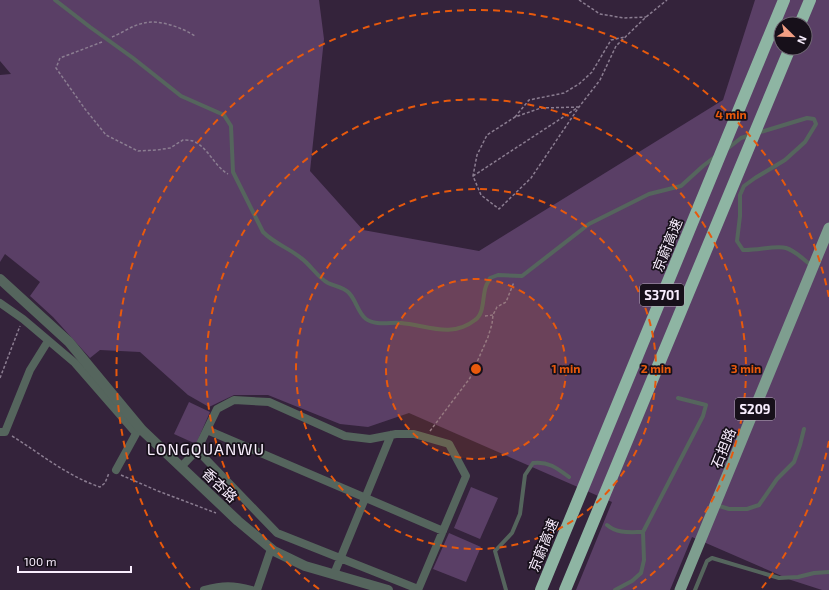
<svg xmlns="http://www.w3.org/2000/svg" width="829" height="590" font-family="'Exo 2','Noto Sans SC',sans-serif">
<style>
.green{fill:#5a3f66;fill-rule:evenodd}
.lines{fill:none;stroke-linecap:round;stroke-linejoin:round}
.path{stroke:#8b7d91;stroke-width:1.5;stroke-dasharray:3 2;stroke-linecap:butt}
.service{stroke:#55655d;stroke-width:4}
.minor{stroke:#55655d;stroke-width:8}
.tertiary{stroke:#55655d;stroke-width:10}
.primary{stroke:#7e9e8f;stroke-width:11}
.motorway{stroke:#8eb5a3;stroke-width:12}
.motorway-bridge{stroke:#8eb5a3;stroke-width:12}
.ring{fill:none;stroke:#e8590c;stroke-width:2;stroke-dasharray:7 5}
.labels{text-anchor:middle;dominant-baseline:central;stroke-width:3.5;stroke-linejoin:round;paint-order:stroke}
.shield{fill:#17101a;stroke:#b5abba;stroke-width:1}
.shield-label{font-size:13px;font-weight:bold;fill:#f9eefe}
.street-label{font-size:14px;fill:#f9eefe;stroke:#17101a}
.quarter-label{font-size:16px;letter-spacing:1px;fill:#f9eefe;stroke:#17101a}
.centre{fill:#e8590c;stroke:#17101a;stroke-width:2}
.ring-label{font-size:12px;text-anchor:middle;font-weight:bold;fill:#e8590c;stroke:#17101a;stroke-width:3.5;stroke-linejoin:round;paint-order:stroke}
</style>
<rect width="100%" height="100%" fill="#34233b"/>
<path class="green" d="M0,0H319L324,39L310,171L363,230L479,251L723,100L755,0H829V590H822L791,580L692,537L670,590H576L612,502L409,413L368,427L340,424L268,395H234L209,407L188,395L140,352L100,350L90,358L53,317L30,296L40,282L5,254L0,262V75L11,74L0,61ZM781,24H805V48H781Z
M189,402L210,412L196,444L174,434Z
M471,487L498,498L480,539L454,528Z
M449,533L481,547L466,582L433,569Z"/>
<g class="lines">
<path class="path" d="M579,0L600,14L624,18L646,17
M112,37C122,33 133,25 144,23C159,19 183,28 195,36
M102,42L60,58L56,68L85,109L106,135L138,151L157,150L170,148L183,140C186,140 190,140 193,141C208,147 214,166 228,174
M579,107L541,108L515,117L487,135L477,155L473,176L481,195L499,209L531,178L579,107L600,80L616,46L646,17L667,0
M515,117L529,100L564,93L579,84L592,72L611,40L625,37
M473,176L577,108
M485,316L493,315
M0,378L20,326
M430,431L470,378L488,337L492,324L493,315L497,307L506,302L514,282
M12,436C41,454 67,476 100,487L105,483L109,473
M121,475L158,491L216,513"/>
<path class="service" d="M55,0L90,27L133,58L181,96L224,115L231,126L233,172L263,232C275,244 289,248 301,258C311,265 317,277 328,283C334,286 344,287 349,293C356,300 358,313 366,319C375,326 391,322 401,323C426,325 451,339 475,320C485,313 482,297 486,286C487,283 489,281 490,278L498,275L522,276L589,224L649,194L681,186L703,166L716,156
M727,149L741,138L807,118L814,119L816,124L805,142L785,160L755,178L744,186L740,195V216L737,241L743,250C756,251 776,245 786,248C796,251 804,260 812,266
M716,505L729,509H747L759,505L777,479L794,462L800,445L804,429
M607,525C618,534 630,532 643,532
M506,590L495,551L512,533L520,514L525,475L533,463C548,461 557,468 569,477
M615,590L632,581L641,573L644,560L643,532L703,416L706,405L678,398
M695,590L707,561L712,558L779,578L798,577L814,573L829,572"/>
<path class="minor" d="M0,303L23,319L75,363L136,433
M207,430L443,531
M0,432H5L30,370L48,341
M197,450L277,533L418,589
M181,467L197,450L217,409L234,400L269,402L345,436L370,439L396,434H414L449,444L466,476L418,590
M116,470L138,430
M334,574L391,435
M204,590C223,585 233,585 252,590
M257,590L271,549"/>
<path class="tertiary" d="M0,279L69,342L142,430L238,521L274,551L305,566L388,590"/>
<path class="primary" d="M680,590L829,228"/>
<path class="motorway" d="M800,24L810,0"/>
<path class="motorway-bridge" d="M541,590L784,0
M565,590L790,48"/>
</g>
<circle cx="476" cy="369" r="90" fill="#e8590c" fill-opacity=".12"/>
<g class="ring">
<circle cx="476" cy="369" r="90"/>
<circle cx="476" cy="369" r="180"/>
<path d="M319 589A270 270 0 1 1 633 589"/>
<path d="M829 441A360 360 0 0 1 762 588M190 588A360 360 0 1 1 829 297"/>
</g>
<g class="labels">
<g class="shield">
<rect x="640" y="284" width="44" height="22" rx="3"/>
<rect x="735" y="398" width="40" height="22" rx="3"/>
</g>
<g class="shield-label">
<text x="662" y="295">S3701</text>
<text x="755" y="409">S209</text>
</g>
<g class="street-label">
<text transform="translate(667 245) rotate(-68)">京蔚高速</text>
<text transform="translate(723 448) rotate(-68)">石担路</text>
<text transform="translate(220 485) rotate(44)">香杏路</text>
<text transform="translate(543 545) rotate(-68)">京蔚高速</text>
</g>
<g class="quarter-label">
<text x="206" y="448">LONGQUANWU</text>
</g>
</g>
<circle cx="476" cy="369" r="6" class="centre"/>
<g class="ring-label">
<text x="731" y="119">4 min</text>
<text x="566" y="373">1 min</text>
<text x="656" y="373">2 min</text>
<text x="746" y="373">3 min</text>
</g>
<g transform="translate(793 36) rotate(113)"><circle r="19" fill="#17101a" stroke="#716975"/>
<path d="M0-3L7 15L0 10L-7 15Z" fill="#f39f84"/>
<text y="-6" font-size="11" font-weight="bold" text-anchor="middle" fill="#f9eefe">N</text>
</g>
<path d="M18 566v6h113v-6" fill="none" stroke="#f9eefe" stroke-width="2"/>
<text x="24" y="566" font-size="12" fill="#f9eefe" stroke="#17101a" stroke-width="3" paint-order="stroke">100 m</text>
</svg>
